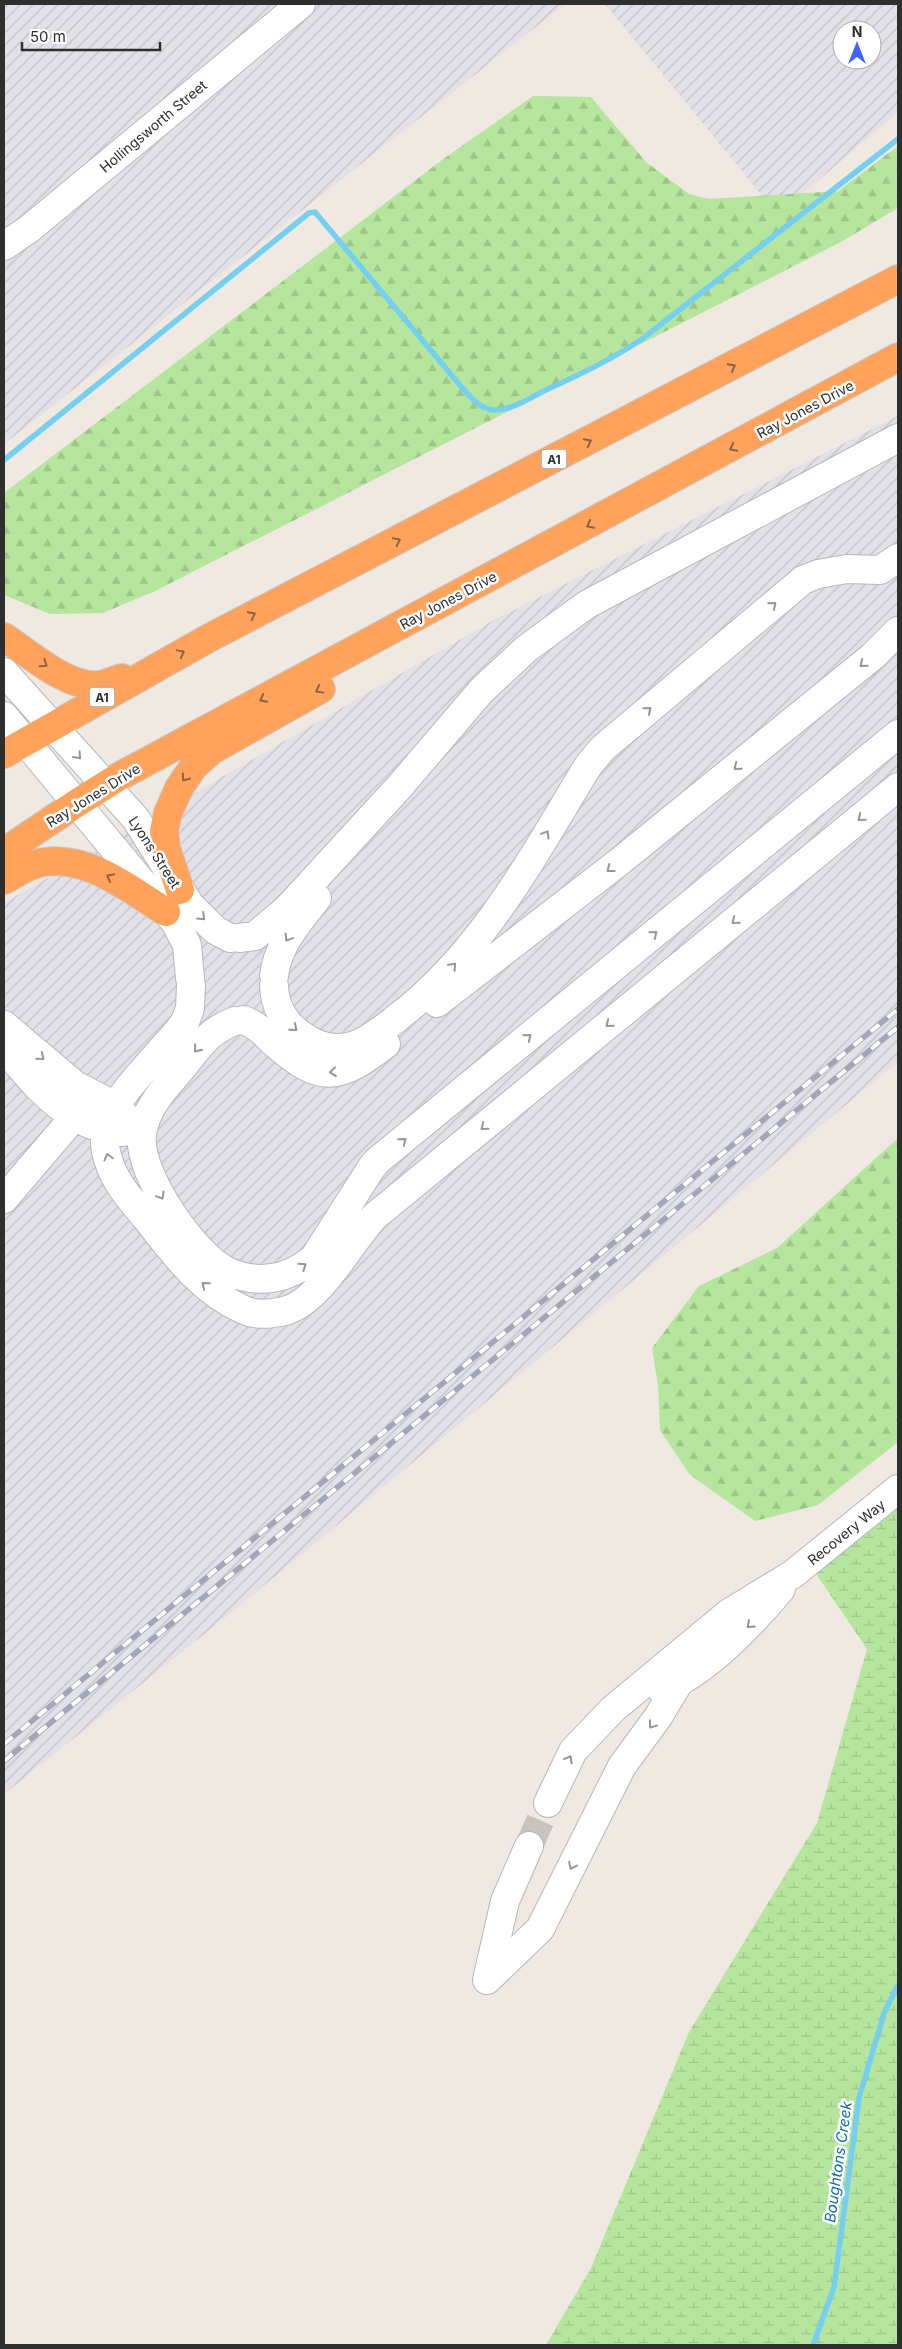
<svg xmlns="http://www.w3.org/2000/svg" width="902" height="2349" font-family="Inter,sans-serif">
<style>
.industrial{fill:url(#industrial-furrows);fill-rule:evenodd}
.forest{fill:url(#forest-firs)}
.wetland{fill:url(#wetland-marsh)}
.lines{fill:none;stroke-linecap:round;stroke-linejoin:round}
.stream{stroke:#75cff0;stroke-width:5.5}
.minor-tunnel{stroke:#c8c4bd;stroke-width:28;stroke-dasharray:28 14;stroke-linecap:butt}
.minor-casing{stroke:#b4b7c1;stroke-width:30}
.highway-casing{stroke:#c9c9c9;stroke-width:30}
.minor{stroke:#fff;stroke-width:28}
.highway{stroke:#ffa35c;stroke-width:28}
.rail-casing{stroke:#a3a6b8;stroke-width:5.5}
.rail{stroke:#fff;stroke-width:4;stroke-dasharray:11;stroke-linecap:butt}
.oneway{stroke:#8c6343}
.oneway2{stroke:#969696}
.labels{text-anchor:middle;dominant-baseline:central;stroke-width:5;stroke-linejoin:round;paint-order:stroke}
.shield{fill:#fff;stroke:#6d6d6d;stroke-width:1}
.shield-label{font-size:12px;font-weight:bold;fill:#2e2e2e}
.street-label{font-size:14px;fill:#2e2e2e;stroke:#fff}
.water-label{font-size:15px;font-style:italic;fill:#0d6fa3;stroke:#fff}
</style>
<defs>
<pattern id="industrial-furrows" width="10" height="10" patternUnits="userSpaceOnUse" patternTransform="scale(1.25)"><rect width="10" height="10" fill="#e3e1e8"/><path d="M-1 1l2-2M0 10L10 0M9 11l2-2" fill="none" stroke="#c3c1c7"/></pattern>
<pattern id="forest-firs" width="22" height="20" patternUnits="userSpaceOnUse" patternTransform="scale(1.25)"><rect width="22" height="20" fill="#b6e59e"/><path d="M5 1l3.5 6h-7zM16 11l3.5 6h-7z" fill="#9dc588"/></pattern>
<pattern id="wetland-marsh" width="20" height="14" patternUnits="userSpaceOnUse" patternTransform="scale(1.25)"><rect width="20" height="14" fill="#b6e59e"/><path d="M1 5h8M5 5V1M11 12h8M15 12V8" fill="none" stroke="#9dc588"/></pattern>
</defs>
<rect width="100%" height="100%" fill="#efe9e1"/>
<path class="industrial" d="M4,4H565L4,444Z
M605,4H898V112L778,215ZM842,30H872V60H842Z
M898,416V1062L227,1616L4,1794V903L494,620Z"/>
<path class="forest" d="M533,96L591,97L646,162L689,194L709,199L838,191L898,146V208L839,243L155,591L103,613L50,614L4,595V493L446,157Z
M898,1138V1442L818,1505L755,1521L690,1475L660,1430L658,1385L652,1348L699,1286L777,1248Z"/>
<path class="wetland" d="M898,1489V2345H546L591,2268L689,2032L817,1823L867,1649L808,1562Z"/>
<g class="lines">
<path class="stream" d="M4,460L309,213L315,212L464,390C473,399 481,410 495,410C512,410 530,398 544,391C578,375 611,360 642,339L898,139
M813,2345L834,2287L859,2098L884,2013L898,1985"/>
<path class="minor-tunnel" d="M529,1846L548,1803"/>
<g class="minor-casing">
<path id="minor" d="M4,246L29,229L301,4
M4,672L136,819L190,905L215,930L230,938
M4,716L175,922L187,945L190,978
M239,938L255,936L287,909L400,786L481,691L526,649L586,605L898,438
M274,976C277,945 299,922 317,898
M191,985L190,1008L185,1022C165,1050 108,1100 105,1132C104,1143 106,1155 110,1165C117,1185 132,1201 146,1218C174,1254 201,1291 244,1310C257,1316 272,1314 285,1311C322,1300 349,1243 375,1216L898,787
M274,986C275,1010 288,1028 309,1040C346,1060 368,1040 397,1018C483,952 533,856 588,766L603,748L803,580L818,574L847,569L880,570L898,558
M437,1003L619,862L873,656L898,631
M243,1020C256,1024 265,1034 274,1043C321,1084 338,1081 386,1044
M235,1021C208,1031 200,1046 182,1068C165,1088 145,1108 142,1135C137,1173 195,1257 229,1272C260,1285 289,1279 314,1258L372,1167L377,1161L898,734
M4,1025L75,1085L115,1106L127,1118
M4,1050C17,1061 26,1075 38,1087C63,1112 88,1129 123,1132
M4,1199L86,1103
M662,1690C705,1673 752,1624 781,1589
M548,1803L573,1751L613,1709L729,1613L793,1574L898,1489
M487,1980L540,1929L622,1766L658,1717L678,1684
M487,1980L505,1901L529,1846"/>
</g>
<g class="highway-casing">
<path id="highway" d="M4,637C29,653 68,689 100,685C107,684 115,680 122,678
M4,754L209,638L898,279
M4,852L77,803L120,776L898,357
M4,880C15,874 27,866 39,863C86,853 129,889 166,912
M180,890L166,848L164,831L168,813L179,788L194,766L212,750L321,689"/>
</g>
<use href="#minor" class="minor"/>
<use href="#highway" class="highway"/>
<g class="rail-casing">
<path id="rail" d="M4,1744L898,1009
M4,1761L898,1027"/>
</g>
<use href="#rail" class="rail"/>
</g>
<defs><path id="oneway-chevron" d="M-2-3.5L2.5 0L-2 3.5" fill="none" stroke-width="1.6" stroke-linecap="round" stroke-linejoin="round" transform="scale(1.25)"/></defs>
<g class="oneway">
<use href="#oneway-chevron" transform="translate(732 367) rotate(-28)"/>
<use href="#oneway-chevron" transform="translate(588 442) rotate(-28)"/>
<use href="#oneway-chevron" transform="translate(733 448) rotate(152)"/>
<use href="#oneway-chevron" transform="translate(590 525) rotate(152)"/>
<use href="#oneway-chevron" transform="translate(397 541) rotate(-27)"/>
<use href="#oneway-chevron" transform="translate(252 615) rotate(-27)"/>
<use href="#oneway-chevron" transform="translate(181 653) rotate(-29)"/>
<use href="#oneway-chevron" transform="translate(44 664) rotate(34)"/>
<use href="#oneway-chevron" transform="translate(319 690) rotate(151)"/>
<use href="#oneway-chevron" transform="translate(263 699) rotate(152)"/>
<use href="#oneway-chevron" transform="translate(185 778) rotate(125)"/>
<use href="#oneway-chevron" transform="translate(110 877) rotate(-151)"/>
</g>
<g class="oneway2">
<use href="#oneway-chevron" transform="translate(773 605) rotate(-40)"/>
<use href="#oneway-chevron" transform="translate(863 664) rotate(141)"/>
<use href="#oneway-chevron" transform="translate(648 710) rotate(-40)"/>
<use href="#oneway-chevron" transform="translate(78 756) rotate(48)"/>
<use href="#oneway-chevron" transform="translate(737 767) rotate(141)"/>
<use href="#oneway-chevron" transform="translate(861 818) rotate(141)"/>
<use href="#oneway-chevron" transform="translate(546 834) rotate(-59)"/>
<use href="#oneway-chevron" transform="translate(610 869) rotate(142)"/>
<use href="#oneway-chevron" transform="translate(202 917) rotate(43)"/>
<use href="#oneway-chevron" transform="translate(735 921) rotate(141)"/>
<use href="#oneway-chevron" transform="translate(654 934) rotate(-39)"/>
<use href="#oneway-chevron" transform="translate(288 938) rotate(121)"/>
<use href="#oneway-chevron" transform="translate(453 966) rotate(-47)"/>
<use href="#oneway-chevron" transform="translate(609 1024) rotate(141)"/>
<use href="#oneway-chevron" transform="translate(294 1028) rotate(40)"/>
<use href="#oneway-chevron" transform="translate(528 1037) rotate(-39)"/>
<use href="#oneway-chevron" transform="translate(197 1049) rotate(129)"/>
<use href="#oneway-chevron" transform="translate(41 1057) rotate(40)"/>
<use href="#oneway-chevron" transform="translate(333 1072) rotate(174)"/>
<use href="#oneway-chevron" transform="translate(484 1127) rotate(141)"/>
<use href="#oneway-chevron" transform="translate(403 1141) rotate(-39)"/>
<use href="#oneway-chevron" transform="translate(108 1157) rotate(-105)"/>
<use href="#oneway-chevron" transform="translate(161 1196) rotate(59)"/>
<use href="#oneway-chevron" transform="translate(303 1266) rotate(-35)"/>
<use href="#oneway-chevron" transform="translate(205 1285) rotate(-140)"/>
<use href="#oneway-chevron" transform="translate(750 1625) rotate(138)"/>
<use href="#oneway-chevron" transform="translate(652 1725) rotate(127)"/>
<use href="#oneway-chevron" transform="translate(569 1759) rotate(-61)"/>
<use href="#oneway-chevron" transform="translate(572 1866) rotate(115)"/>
</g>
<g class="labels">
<g class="shield">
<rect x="541.5" y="449.5" width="25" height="19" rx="4"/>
<rect x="89.5" y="687.5" width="25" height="19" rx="4"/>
</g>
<g class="shield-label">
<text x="554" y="459">A1</text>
<text x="102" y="697">A1</text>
</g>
<g class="street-label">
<text transform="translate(153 126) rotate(-40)">Hollingsworth Street</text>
<text transform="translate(805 409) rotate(-28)">Ray Jones Drive</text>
<text transform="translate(448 600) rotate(-28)">Ray Jones Drive</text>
<text transform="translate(93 795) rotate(-32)">Ray Jones Drive</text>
<text transform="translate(155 852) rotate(57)">Lyons Street</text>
<text transform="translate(846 1532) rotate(-39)">Recovery Way</text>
</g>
<g class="water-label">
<text transform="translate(838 2162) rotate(-82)">Boughtons Creek</text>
</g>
</g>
<rect width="902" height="2349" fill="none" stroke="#2e2e2e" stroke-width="10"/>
<g transform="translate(857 45)"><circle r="24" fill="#ffffff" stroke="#ababab"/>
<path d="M0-4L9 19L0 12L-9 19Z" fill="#4264fb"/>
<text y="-8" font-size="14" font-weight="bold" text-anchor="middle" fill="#2e2e2e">N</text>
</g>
<path d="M22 42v8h138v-8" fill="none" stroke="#2e2e2e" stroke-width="2.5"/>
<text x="30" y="42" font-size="15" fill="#2e2e2e" stroke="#ffffff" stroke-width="4" paint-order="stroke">50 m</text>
</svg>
